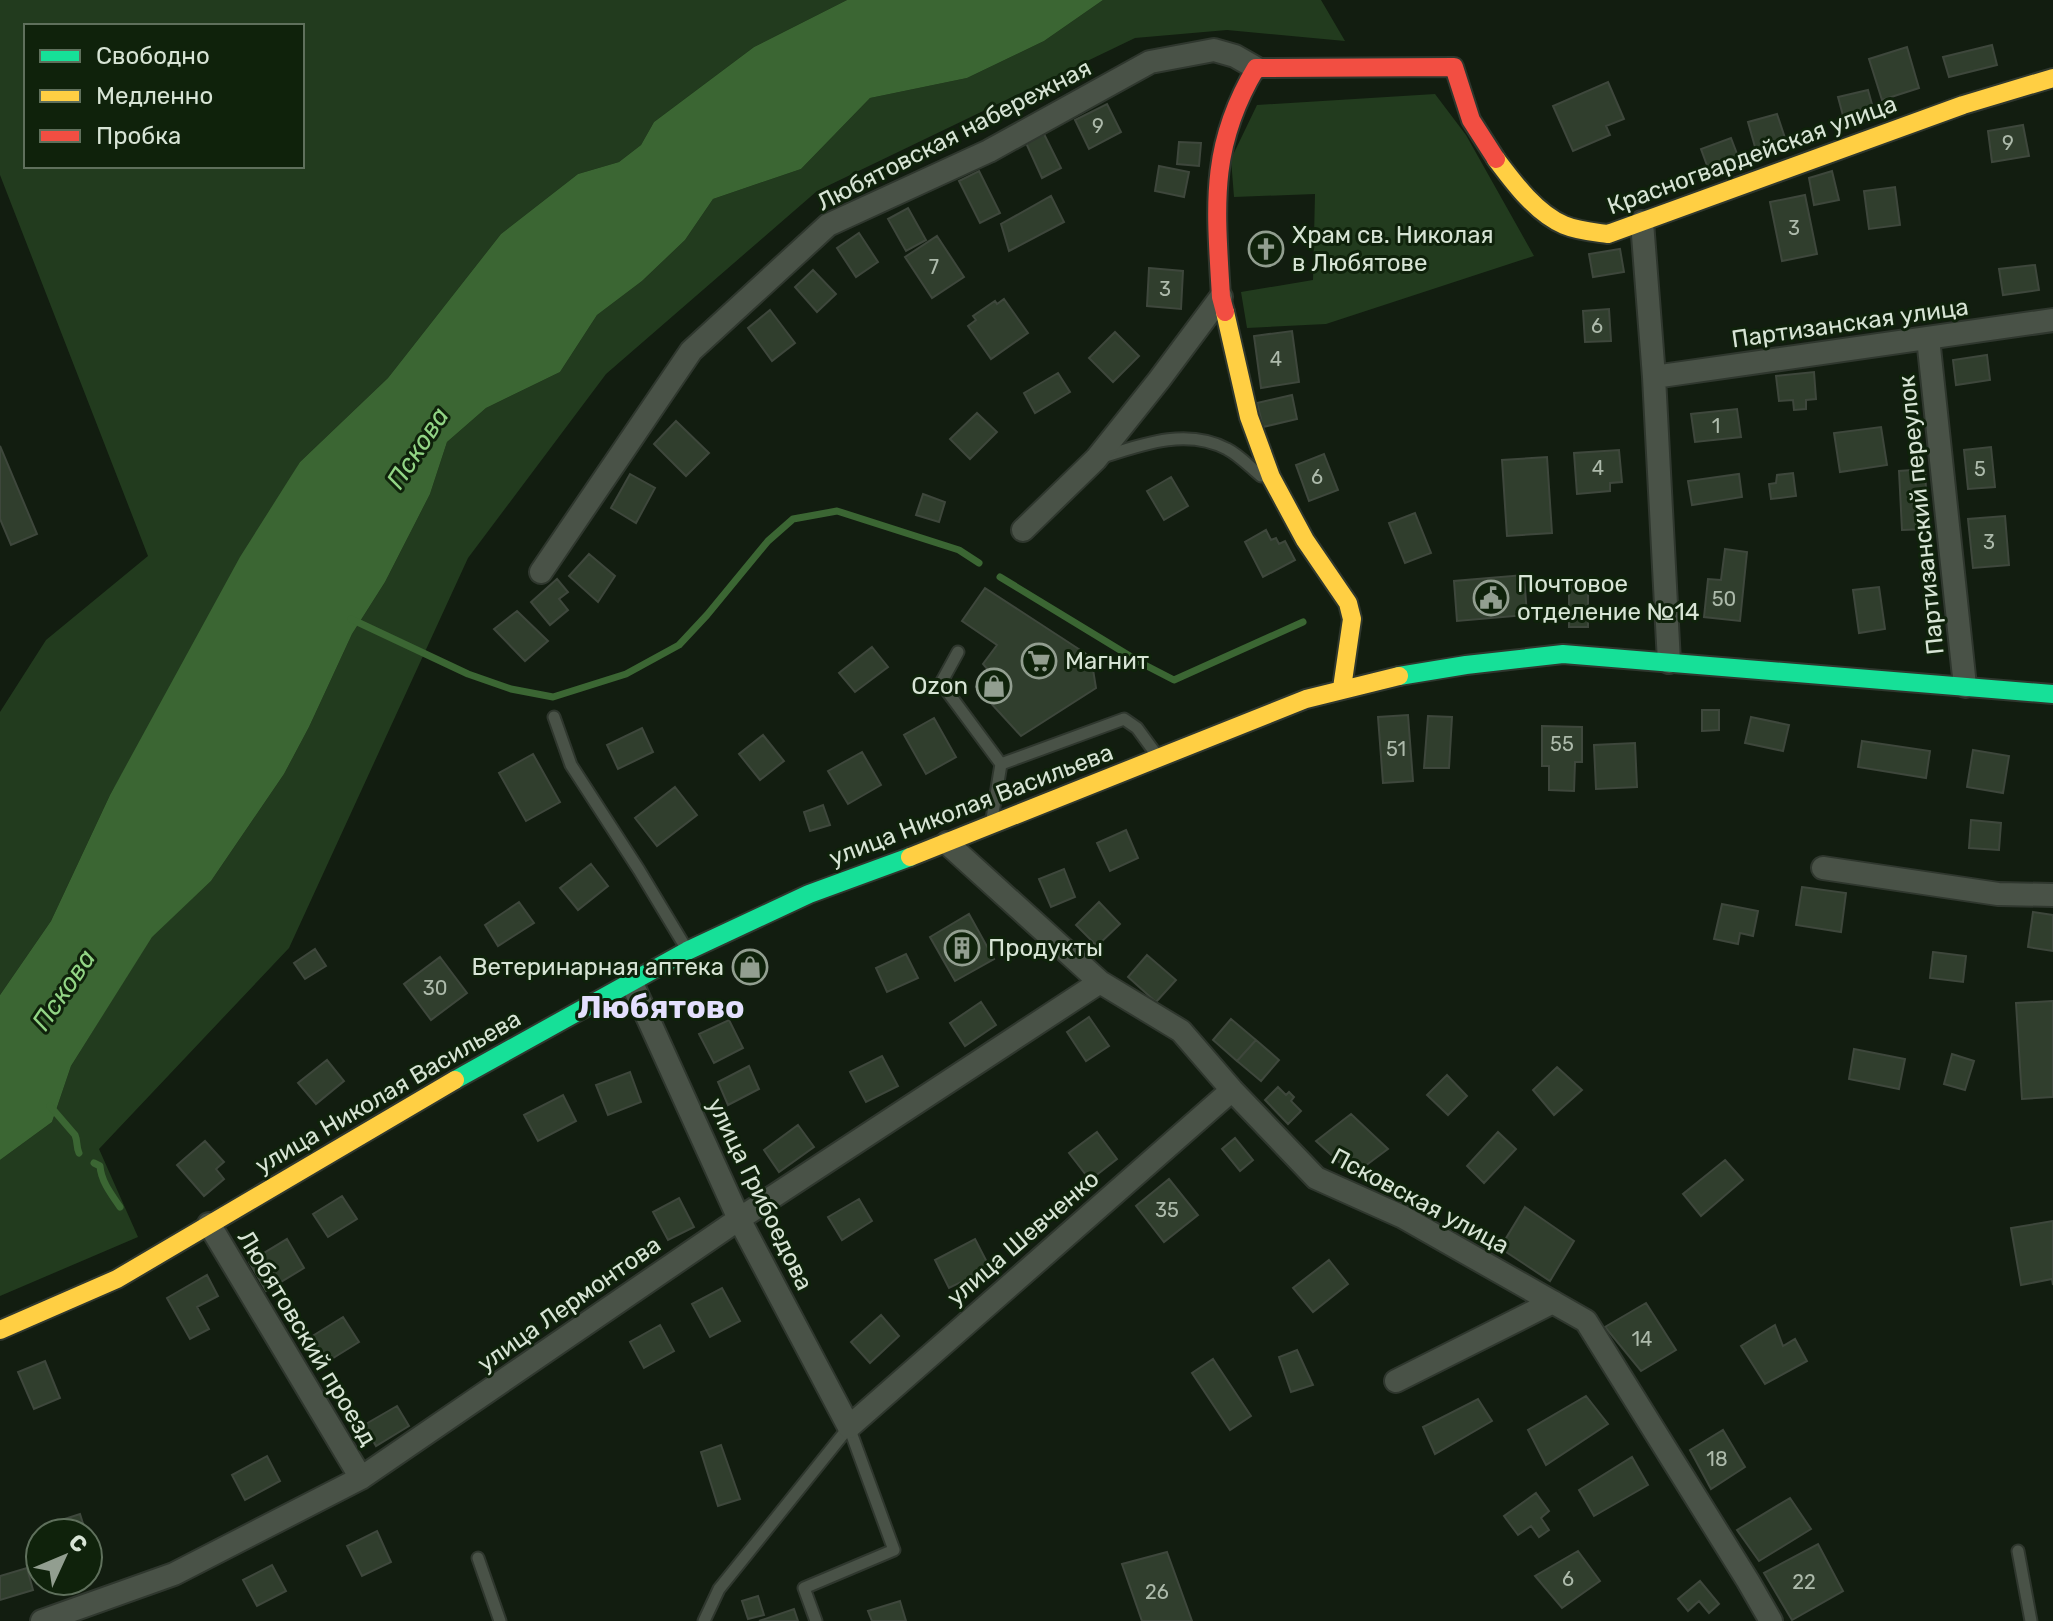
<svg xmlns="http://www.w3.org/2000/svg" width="2053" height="1621" font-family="Rubik,sans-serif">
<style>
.green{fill:#223b1e;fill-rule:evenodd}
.water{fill:#3b6633}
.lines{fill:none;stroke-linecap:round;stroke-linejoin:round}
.stream{stroke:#3b6633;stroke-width:7}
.building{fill:#303e2d;stroke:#3e473c;stroke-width:2}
.lane-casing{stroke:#2f372e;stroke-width:15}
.street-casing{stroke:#2f372e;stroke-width:26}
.fast-casing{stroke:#2f372e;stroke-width:22}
.slow-casing{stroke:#2f372e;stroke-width:22}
.jam-casing{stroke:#2f372e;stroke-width:22}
.lane{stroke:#495247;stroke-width:11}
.street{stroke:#495247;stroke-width:22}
.fast{stroke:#16e098;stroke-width:18}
.slow{stroke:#ffcf43;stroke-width:18}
.jam{stroke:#f24e42;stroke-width:18}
.labels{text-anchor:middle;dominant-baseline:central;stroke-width:6;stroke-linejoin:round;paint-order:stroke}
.number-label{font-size:20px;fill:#adbaab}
.street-label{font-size:24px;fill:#d7e4d5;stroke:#0f220b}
.poi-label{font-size:24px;fill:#d7e4d5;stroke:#0f220b;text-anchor:start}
.water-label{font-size:26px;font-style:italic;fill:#92d585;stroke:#0f220b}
.district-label{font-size:32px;font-weight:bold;fill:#e4e0fe;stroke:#0f220b}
</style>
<rect width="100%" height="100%" fill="#121d10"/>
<path class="green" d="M0,0H847L754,47L654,122L641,145L619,162L578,174L501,234L388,378L300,462L110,795L51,921L0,995V712L46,640L148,556L0,175ZM26,26H302V166H26Z
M1103,0H1321L1345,41L1227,30L1135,38L817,191L606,374L468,558L289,948L99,1149L138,1237L0,1296V1160L52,1122L71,1066L152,936L211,881L284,774L309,727L352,634L385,582L430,494L447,442L486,408L560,372L597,315L642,281L685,240L713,199L801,169L870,98L967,78L1044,41Z
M1435,94L1466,135L1534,256L1326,324L1247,328L1241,292L1313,280L1315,194L1234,197L1231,159L1257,105Z"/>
<path class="water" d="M847,0H1103L1044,41L967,78L870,98L801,169L713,199L685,240L642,281L597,315L560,372L486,408L447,442L430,494L385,582L352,634L309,727L284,774L211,881L152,937L71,1066L52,1122L0,1160V995L51,921L110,795L240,557L300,462L388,378L501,234L578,174L619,162L641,145L654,122L754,47Z"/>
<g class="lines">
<path class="stream" d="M1000,577L1143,664L1174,680L1303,622
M351,619L468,674L511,689L553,697L626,674L679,645L707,615L768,541L793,519L837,511L959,550L979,563
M50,1106L75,1135C78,1142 76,1147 79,1153
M94,1163L100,1166C101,1181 111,1194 120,1207"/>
</g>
<path class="building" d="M1992,45L1997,65L1949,77L1943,57Z
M1907,47L1919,88L1882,100L1869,59Z
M1608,82L1624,119L1606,126L1610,135L1573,151L1553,106Z
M1868,90L1875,115L1845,123L1838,97Z
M1107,104L1121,132L1089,149L1075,120Z
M1777,114L1788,147L1757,154L1748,122Z
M2023,125L2029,156L1992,162L1988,131Z
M1044,134L1061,168L1042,178L1026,143Z
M1731,138L1742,167L1712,179L1701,149Z
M1179,142L1201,143L1199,166L1177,164Z
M1159,166L1189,172L1184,197L1155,191Z
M979,171L1000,213L980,223L959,181Z
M1832,171L1839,200L1814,205L1809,178Z
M1895,187L1900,225L1869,229L1864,191Z
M1805,195L1817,254L1782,261L1770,202Z
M1051,196L1064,222L1009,251L1001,224Z
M908,208L926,240L906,251L888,219Z
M859,233L878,262L856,277L837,248Z
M937,236L964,277L932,298L905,257Z
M1620,249L1624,272L1593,277L1589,254Z
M2035,265L2039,290L2003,295L1999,269Z
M1149,268L1183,271L1181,309L1147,306Z
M813,270L836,294L817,312L795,287Z
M1004,299L1028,333L991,359L968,326L976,320L973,316L995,301L997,304Z
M1609,309L1611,341L1585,342L1583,311Z
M770,310L795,343L772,361L748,328Z
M1292,331L1299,382L1261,388L1254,336Z
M1115,332L1139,356L1113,382L1089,358Z
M1987,355L1990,380L1956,385L1953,360Z
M1814,372L1816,399L1806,400V409L1794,410L1793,400L1779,401L1776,376Z
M1058,373L1070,392L1035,413L1024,393Z
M1292,395L1297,419L1263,427L1257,403Z
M1737,409L1741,437L1695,442L1691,414Z
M977,413L997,432L970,459L950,439Z
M676,421L709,453L686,476L654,444Z
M1881,427L1887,465L1840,472L1834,433Z
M0,446L37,534L11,545L0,519Z
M1991,447L1995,487L1968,489L1964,450Z
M1619,450L1622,482L1610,483V491L1577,494L1574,453Z
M1324,454L1338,490L1309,501L1296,465Z
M1547,457L1552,533L1507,536L1502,460Z
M1925,469L1928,529L1902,530L1899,471Z
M1793,473L1796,496L1771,499L1769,484L1776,483L1777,475Z
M630,474L655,488L636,523L611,508Z
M1739,474L1742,497L1692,505L1688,481Z
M1171,477L1188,506L1164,520L1147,491Z
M923,494L945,502L939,522L916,515Z
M1415,513L1431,553L1405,563L1389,523Z
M2005,516L2009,565L1973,568L1968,519Z
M1266,530L1271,540L1276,538L1279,544L1285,541L1295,560L1263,577L1245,542Z
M1725,549L1747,552L1740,621L1704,617L1708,579L1721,580Z
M589,554L615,576L598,602L569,576Z
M1524,575L1527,615L1457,621L1454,581Z
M557,579L568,592L559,599L568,610L550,625L531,602Z
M1569,586H1588V627H1569Z
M1879,587L1885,629L1859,633L1853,590Z
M985,588L1091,657L1096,688L1021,736L976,687L989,671L983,664L997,645L962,621Z
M517,611L548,641L525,661L494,629Z
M872,647L888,667L855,692L839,673Z
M1702,710H1719V730L1702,731Z
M1408,715L1413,781L1383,783L1378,717Z
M1428,716L1452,717L1449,768H1424Z
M1751,717L1789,725L1783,751L1745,743Z
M934,718L956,757L926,774L904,735Z
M1542,726L1582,727V762H1575L1574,791L1549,790V766H1542Z
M642,728L653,752L618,769L607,745Z
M763,735L784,761L760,780L739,754Z
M1862,741L1930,751L1926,778L1858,767Z
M1635,743L1637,787L1596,789L1594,745Z
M1973,750L2009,756L2003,793L1967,787Z
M862,752L881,785L848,804L828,771Z
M533,754L560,802L526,821L499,773Z
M675,787L697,815L657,846L635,818Z
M823,805L830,825L810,831L804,812Z
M1971,820L2001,823L1999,850L1969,848Z
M1126,830L1138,858L1110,871L1097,843Z
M591,864L608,886L578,910L560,888Z
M1064,869L1075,897L1051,907L1039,879Z
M1802,887L1846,893L1841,932L1796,925Z
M519,902L534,923L498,946L485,925Z
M1099,902L1120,924L1097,946L1076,925Z
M1722,904L1758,911L1753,936L1740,933L1738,944L1714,939Z
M2033,912L2053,915V951L2028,947Z
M969,914L994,959L955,981L930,937Z
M315,949L326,966L305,979L294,963Z
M1933,952L1966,956L1963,982L1930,978Z
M906,954L918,978L887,992L876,968Z
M755,955L763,970L746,979L737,964Z
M1147,955L1176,980L1156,1002L1128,977Z
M440,957L467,993L431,1020L404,984Z
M2053,1001V1097L2022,1099L2016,1003Z
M981,1002L996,1025L965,1046L950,1023Z
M1089,1017L1109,1046L1086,1061L1067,1032Z
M1231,1019L1256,1040L1237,1061L1213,1040Z
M729,1020L743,1048L714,1063L699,1034Z
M1256,1040L1279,1060L1261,1081L1237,1061Z
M1854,1049L1905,1059L1899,1089L1849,1079Z
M1952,1054L1974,1061L1965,1090L1944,1084Z
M882,1056L898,1086L866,1102L850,1072Z
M327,1060L344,1081L316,1104L298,1083Z
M749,1066L759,1089L728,1105L718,1082Z
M1557,1067L1582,1090L1554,1115L1533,1090Z
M630,1072L641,1102L608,1115L596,1085Z
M1447,1075L1467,1096L1448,1115L1427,1095Z
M1278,1087L1286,1095L1289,1092L1294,1097L1291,1101L1301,1111L1288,1124L1265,1100Z
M563,1095L576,1121L538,1141L524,1115Z
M1351,1114L1388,1149L1353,1175L1316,1141Z
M798,1125L814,1147L779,1172L764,1150Z
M1097,1132L1117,1159L1090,1180L1069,1153Z
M1498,1132L1516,1149L1484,1183L1467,1166Z
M1235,1138L1253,1160L1240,1171L1222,1149Z
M205,1141L224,1162L216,1169L224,1179L204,1196L177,1165Z
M1725,1160L1743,1180L1701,1216L1683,1194Z
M1169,1179L1198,1215L1164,1242L1136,1206Z
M342,1196L357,1219L328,1237L313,1214Z
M679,1198L694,1227L668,1240L653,1212Z
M859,1199L872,1221L842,1240L828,1217Z
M1525,1207L1574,1241L1550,1281L1500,1248Z
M2053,1221V1285L2052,1279L2021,1285L2011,1228Z
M287,1239L304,1268L266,1291L249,1262Z
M975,1239L990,1268L949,1288L935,1260Z
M1329,1260L1348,1284L1313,1312L1293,1288Z
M207,1275L218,1296L197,1307L209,1329L190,1339L167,1298Z
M722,1288L740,1321L710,1337L692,1304Z
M1646,1303L1676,1350L1641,1371L1605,1327Z
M881,1315L899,1336L870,1363L851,1342Z
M343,1317L359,1342L322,1365L306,1340Z
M660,1325L674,1351L644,1368L630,1342Z
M1775,1325L1783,1346L1795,1339L1807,1361L1765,1384L1741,1346Z
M1297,1350L1313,1385L1291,1392L1279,1357Z
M1213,1359L1251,1416L1230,1430L1192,1373Z
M45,1361L60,1398L34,1409L18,1372Z
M1586,1396L1608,1424L1546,1465L1528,1430Z
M1478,1399L1492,1421L1435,1454L1423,1427Z
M397,1406L409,1426L376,1446L364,1425Z
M1723,1430L1745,1467L1711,1489L1690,1450Z
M721,1445L740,1499L718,1506L701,1452Z
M267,1456L280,1481L245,1500L232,1475Z
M1632,1457L1648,1485L1594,1516L1579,1490Z
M1536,1493L1549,1511L1541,1518L1549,1530L1539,1537L1531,1526L1518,1535L1504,1516Z
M1790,1498L1811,1529L1759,1561L1737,1530Z
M80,1514L86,1533H49L46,1525Z
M377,1531L391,1562L362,1576L347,1546Z
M1818,1544L1843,1591L1792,1620L1764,1573Z
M1578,1551L1600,1581L1562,1608L1535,1576Z
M1167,1552L1192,1621H1142L1122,1564Z
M272,1565L286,1591L257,1606L243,1580Z
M27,1568L33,1590L0,1600V1576Z
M1700,1581L1719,1604L1709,1613L1699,1601L1688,1611L1678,1599Z
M758,1596L764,1615L748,1619L742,1601Z
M900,1601L906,1621H872L868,1611Z
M794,1609L798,1621H759Z"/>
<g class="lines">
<g class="lane-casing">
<path id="lane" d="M1100,458C1140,445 1186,427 1227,449C1239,455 1250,467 1261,476
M958,652L941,683L1001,764L1124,719L1137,728L1156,754
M554,717L571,765L639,870L686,948
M992,819L1001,764
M2018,1551L2031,1621
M478,1558L500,1621
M704,1621L719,1589L849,1427
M816,1621L804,1588L894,1550L849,1427"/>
</g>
<g class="street-casing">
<path id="street" d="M1642,222L1654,377L1669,662
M1928,338L1965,686
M1654,377L2053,320
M1023,530L1096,459L1159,380L1221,297
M541,572L691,351L828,225L989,151L1150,62L1214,50L1235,56L1256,68
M947,843L1100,982L1181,1031L1232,1090L1316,1178L1403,1217L1586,1321L1748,1581L1771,1621
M1823,868L1998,894L2053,895
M631,981L739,1219L849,1427L1232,1090
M209,1224L361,1478
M1396,1381L1553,1302
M42,1621L174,1574L361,1478L739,1219L1100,982"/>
</g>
<g class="fast-casing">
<path id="fast" d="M1399,676L1466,665L1563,654L2053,694
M455,1080L687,951L809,894L910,857"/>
</g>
<g class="slow-casing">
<path id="slow" d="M1496,159C1514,183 1536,213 1564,225C1578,231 1593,232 1608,234L1963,105L2053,78
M1225,312L1249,417L1271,477L1305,540L1348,603L1352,619L1342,688
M910,857L1306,699L1399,676
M0,1330L117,1279L455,1080"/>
</g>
<g class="jam-casing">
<path id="jam" d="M1225,312L1221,297C1216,209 1208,148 1256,68L1454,67L1471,120L1496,159"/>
</g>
<use href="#lane" class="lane"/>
<use href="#street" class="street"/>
<use href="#fast" class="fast"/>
<use href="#slow" class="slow"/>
<use href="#jam" class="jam"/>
</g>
<defs>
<g id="church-ring" transform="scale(1.8)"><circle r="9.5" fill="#0f220b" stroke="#929e90" stroke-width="1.5"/><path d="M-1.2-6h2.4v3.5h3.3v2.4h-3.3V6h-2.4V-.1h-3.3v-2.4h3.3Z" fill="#929e90"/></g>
<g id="civic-ring" transform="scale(1.8)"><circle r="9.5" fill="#0f220b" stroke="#929e90" stroke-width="1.5"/><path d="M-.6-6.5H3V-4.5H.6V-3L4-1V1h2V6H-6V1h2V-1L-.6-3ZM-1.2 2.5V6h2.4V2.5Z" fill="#929e90"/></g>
<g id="supermarket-ring" transform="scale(1.8)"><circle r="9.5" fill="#0f220b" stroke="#929e90" stroke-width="1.5"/><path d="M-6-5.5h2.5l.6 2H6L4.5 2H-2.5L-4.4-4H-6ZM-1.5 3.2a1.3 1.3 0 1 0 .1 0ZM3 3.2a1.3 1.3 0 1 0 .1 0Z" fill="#929e90"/></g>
<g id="shop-ring" transform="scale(1.8)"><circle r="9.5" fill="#0f220b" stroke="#929e90" stroke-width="1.5"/><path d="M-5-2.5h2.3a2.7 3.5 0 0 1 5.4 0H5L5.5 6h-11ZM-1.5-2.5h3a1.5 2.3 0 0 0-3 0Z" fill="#929e90"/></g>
<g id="building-ring" transform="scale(1.8)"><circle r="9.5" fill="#0f220b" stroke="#929e90" stroke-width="1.5"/><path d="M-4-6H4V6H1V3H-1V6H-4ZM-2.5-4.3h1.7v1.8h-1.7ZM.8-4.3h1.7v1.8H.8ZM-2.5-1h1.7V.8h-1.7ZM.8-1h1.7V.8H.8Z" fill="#929e90"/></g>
</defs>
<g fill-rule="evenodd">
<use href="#church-ring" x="1266" y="249"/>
<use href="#civic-ring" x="1491" y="598"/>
<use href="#supermarket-ring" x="1039" y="661"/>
<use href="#shop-ring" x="994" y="686"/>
<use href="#building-ring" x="962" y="948"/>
<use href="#shop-ring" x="750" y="967"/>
</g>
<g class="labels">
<g class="number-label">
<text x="1098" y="126">9</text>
<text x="2008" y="143">9</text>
<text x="1794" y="228">3</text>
<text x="934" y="267">7</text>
<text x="1165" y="289">3</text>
<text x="1597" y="326">6</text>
<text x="1276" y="359">4</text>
<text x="1716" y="426">1</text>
<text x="1598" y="468">4</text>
<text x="1980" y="469">5</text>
<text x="1317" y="477">6</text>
<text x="1989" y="542">3</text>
<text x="1724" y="599">50</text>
<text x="1562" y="744">55</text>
<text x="1396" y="749">51</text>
<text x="435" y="988">30</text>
<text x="1167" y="1210">35</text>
<text x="1642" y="1339">14</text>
<text x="1717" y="1459">18</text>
<text x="1568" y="1579">6</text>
<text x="1804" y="1582">22</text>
<text x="1157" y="1592">26</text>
</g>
<g class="street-label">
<text transform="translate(954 135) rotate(-27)">Любятовская набережная</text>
<text transform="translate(1752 155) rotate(-20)">Красногвардейская улица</text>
<text transform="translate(1850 323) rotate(-8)">Партизанская улица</text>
<text transform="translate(1921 515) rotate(-96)">Партизанский переулок</text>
<text transform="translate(971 805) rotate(-21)">улица Николая Васильева</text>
<text transform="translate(388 1092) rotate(-30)">улица Николая Васильева</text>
<text transform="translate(760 1194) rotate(64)">улица Грибоедова</text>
<text transform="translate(1420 1201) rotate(28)">Псковская улица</text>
<text transform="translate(1023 1238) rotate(-41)">улица Шевченко</text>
<text transform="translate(569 1304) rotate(-35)">улица Лермонтова</text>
<text transform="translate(307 1338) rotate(59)">Любятовский проезд</text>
</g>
<g class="poi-label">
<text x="1292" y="235">Храм св. Николая<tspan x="1292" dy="28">в Любятове</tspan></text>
<text x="1517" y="584">Почтовое<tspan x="1517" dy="28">отделение №14</tspan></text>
<text x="1065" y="661">Магнит</text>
<text x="968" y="686" text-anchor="end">Ozon</text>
<text x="988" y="948">Продукты</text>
<text x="724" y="967" text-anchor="end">Ветеринарная аптека</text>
</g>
<g class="water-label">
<text transform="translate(418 448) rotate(-57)">Пскова</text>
<text transform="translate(64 990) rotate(-56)">Пскова</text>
</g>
<g class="district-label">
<text x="661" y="1007">Любятово</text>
</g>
</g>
<rect x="24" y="24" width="280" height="144" fill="#0f220b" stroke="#5f705c" stroke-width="2"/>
<rect x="40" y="50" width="40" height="12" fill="#16e098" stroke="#5f705c" stroke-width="2"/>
<text x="96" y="64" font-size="24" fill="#d7e4d5">Свободно</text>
<rect x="40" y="90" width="40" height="12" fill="#ffcf43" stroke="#5f705c" stroke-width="2"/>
<text x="96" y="104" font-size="24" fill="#d7e4d5">Медленно</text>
<rect x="40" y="130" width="40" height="12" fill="#f24e42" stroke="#5f705c" stroke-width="2"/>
<text x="96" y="144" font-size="24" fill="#d7e4d5">Пробка</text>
<g transform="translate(64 1557) rotate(46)"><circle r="38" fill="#0f220b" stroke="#5f705c" stroke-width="2"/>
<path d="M0-6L14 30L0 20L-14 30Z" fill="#929e90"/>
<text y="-12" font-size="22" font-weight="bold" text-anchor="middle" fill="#d7e4d5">С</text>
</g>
</svg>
